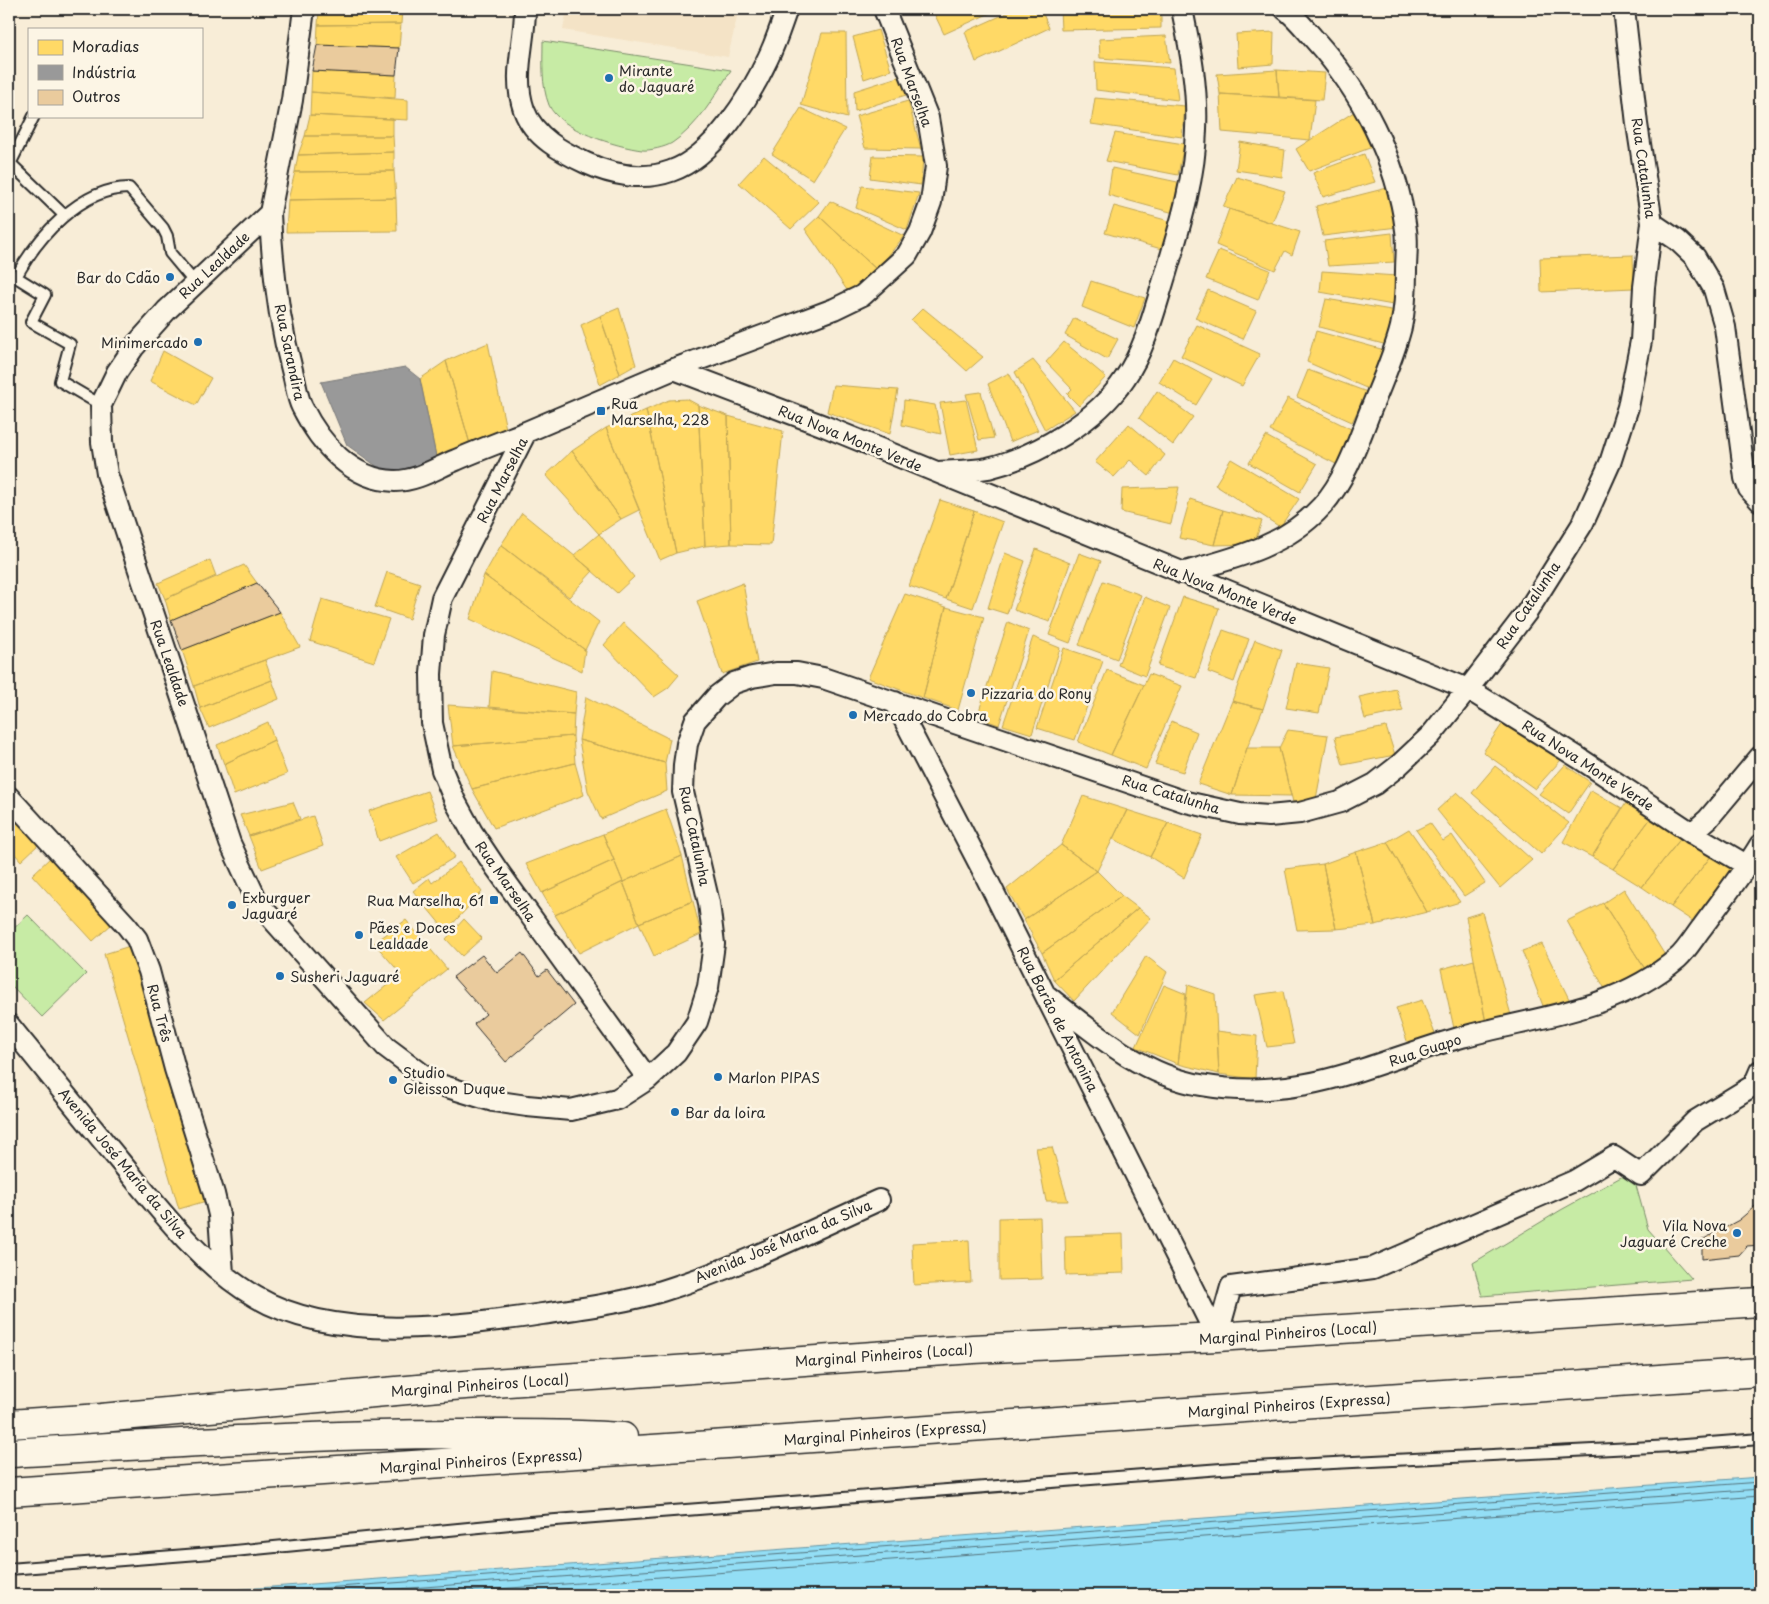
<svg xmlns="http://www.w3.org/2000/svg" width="1769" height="1604" font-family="'Playpen Sans',sans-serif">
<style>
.built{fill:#f4e3c6}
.green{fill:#c7eba5;stroke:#798b68}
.water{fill:#93def5;stroke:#6996a4}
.homes{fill:#ffd966;stroke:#bfa554}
.industry{fill:#999;stroke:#787878}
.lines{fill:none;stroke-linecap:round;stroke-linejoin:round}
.shore{stroke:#55737c;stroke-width:1}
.building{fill:#eacb9d;stroke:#2b2b2b}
.lane-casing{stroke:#2b2b2b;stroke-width:14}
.street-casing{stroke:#2b2b2b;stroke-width:24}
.highway-casing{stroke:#2b2b2b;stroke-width:31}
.lane{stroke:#fcf5e5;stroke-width:10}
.street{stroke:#fcf5e5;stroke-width:20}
.highway{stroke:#fcf5e5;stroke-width:28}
.poi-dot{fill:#1f6fb2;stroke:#fcf5e5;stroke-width:2}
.labels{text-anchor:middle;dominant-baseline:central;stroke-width:5;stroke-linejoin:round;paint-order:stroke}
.poi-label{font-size:14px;fill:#2b2b2b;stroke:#fcf5e5;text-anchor:start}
.street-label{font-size:14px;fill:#2b2b2b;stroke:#fcf5e5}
</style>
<rect width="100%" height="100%" fill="#f8edd7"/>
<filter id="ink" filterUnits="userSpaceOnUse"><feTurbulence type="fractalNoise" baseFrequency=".02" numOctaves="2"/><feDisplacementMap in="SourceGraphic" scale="10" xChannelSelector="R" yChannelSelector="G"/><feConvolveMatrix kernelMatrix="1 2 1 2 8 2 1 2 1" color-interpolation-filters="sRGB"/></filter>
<g filter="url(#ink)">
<path class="built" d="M567,9H714L738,13L728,57L563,30Z"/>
<path class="green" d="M543,41L731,70C715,96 698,126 672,143C666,147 649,151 642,150C618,147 559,130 549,105C541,85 543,62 543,41Z
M28,915L86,974L42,1017L9,983V933Z
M1632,1171L1648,1229L1692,1279L1482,1296L1473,1263L1561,1210Z"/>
<path class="water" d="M1760,1477V1595H163Z"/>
<path class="homes" d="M319,9H402L401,24L318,25Z
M932,9H999L944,34Z
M1016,9H1041L1049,28L976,62L965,32Z
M1060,9H1161V28L1061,30Z
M401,24L399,48L317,45L318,25Z
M878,30L891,70L864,79L853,37Z
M1274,32L1273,64L1238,67L1236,34Z
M822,33H846L847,118L801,105Z
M1166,36L1170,63L1100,58L1099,39Z
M1095,62L1174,68L1178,100L1096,90Z
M1277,70L1279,97L1220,94L1217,74Z
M1277,70L1325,73L1322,100L1279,97Z
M312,71L396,75L395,98L311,92Z
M901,76L906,95L855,111L854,91Z
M311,92L408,100V120L310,115Z
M1220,94L1315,100L1310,140L1222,132Z
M1095,98L1185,106L1182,137L1091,124Z
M908,101L921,149L865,148L856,116Z
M801,108L845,129L813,180L772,154Z
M1357,110L1375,146L1309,171L1296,149Z
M310,115L393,119V136H305Z
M1115,133L1184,144L1178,175L1106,161Z
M305,136H393L394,152L298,155Z
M1240,142L1285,150L1282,177L1236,170Z
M394,152V171L295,172L298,155Z
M1364,154L1375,182L1323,197L1313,173Z
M764,156L819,202L791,229L739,183Z
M873,156L923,157L921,185L870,178Z
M1112,168L1182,183L1174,213L1108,195Z
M394,171L396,198L288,200L295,172Z
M1237,177L1285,191L1272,223L1223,207Z
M862,186L919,193L907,230L856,208Z
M1387,188L1398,227L1323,236L1316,206Z
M396,198L397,231L286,232L288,200Z
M830,201L904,236L877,270L819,216Z
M1114,206L1173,222L1165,250L1105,233Z
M1229,209L1300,232L1292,255L1285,251L1275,270L1216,245Z
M819,216L877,270L849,293L805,229Z
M1392,233L1394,262L1328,266L1324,241Z
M1219,250L1270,270L1258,300L1206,279Z
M1633,255L1634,288L1541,292L1540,258Z
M1322,271L1397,276L1393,305L1320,292Z
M1091,281L1145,298L1134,328L1082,307Z
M1208,290L1256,311L1243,339L1195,318Z
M1326,299L1397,311L1387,345L1319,327Z
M619,308L636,365L620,374L600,316Z
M923,308L983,357L967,371L911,320Z
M600,316L620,374L600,385L581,325Z
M1074,318L1118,339L1107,359L1065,335Z
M1197,325L1260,354L1242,386L1181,356Z
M1316,331L1388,351L1373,391L1307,362Z
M1064,342L1106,377L1079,406L1067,394L1072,389L1046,362Z
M488,343L506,429L470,444L446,361Z
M163,351L211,378L196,405L150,381Z
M1173,358L1212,379L1196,405L1159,382Z
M1033,360L1075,411L1045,430L1015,372Z
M446,361L470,444L437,461L420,379Z
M1308,370L1367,392L1352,422L1297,397Z
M1009,373L1038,430L1010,442L988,384Z
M833,385L898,390L890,434L827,412Z
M1157,391L1193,417L1173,445L1139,418Z
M981,392L994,438L979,440L966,394Z
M1288,398L1353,430L1338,465L1270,431Z
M687,399L698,405L705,546L676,553L646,410L669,400Z
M904,400L935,405L941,434L902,425Z
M966,400L978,450L950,455L940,403Z
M698,405L728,416L731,544L705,546Z
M646,410L676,553L660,560L606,428Z
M728,416L783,431L771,545L731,544Z
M1129,424L1165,455L1149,476L1130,460L1114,477L1095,462Z
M606,428L639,510L621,519L572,451Z
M1266,436L1317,464L1300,492L1249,463Z
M572,451L621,519L599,534L546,475Z
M1231,459L1299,499L1280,527L1215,485Z
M1179,487L1171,524L1121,512L1122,489Z
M1190,499L1223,510L1214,545L1179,538Z
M940,500L974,511L946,599L909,586Z
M1223,510L1262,521L1254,544L1214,545Z
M974,511L1003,522L973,608L946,599Z
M522,513L593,571L569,597L501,545Z
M599,534L634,577L617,593L574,555Z
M501,545L599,622L585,650L484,575Z
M1036,549L1070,563L1050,622L1014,610Z
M1005,553L1025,561L1007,614L988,608Z
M1079,553L1101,561L1070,643L1049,635Z
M210,560L216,576L165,599L158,583Z
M244,565L257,583L171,620L165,599Z
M387,572L420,583L409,619L375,607Z
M484,575L585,650L582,671L470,619Z
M1103,581L1141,595L1117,659L1079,645Z
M743,583L757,662L722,674L697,601Z
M905,594L946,607L923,698L868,678Z
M1145,597L1170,608L1145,676L1118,665Z
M1183,597L1219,608L1196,678L1158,666Z
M322,599L389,619L374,662L310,641Z
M946,607L984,617L958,710L923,698Z
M280,612L300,647L194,686L182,650Z
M1008,622L1029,631L999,725L977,717Z
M623,623L679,675L668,688L654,697L604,645Z
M1223,630L1249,639L1234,682L1208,672Z
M1033,637L1060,648L1032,734L1003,725Z
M1255,640L1282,650L1263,709L1232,701Z
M1064,648L1103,661L1075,740L1037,728Z
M265,660L272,680L200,708L194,686Z
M1296,663L1329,668L1319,713L1286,708Z
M1107,670L1144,685L1111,755L1078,742Z
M492,671L576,692L574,714L489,707Z
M1149,674L1182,686L1146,769L1111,755Z
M272,680L279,699L209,728L200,708Z
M1396,689L1403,711L1365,719L1359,697Z
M586,697L670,739L665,763L579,740Z
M1232,701L1263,709L1247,748L1232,795L1198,784Z
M448,705L574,714L573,736L453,746Z
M1171,721L1197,732L1183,772L1155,764Z
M268,722L274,740L224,764L217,745Z
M1503,723L1561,760L1535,789L1483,752Z
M1386,727L1395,755L1343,765L1335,737Z
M1288,730L1328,735L1316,799L1293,802L1279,748Z
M573,736L575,763L472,789L453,746Z
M274,740L287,774L234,795L224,764Z
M579,740L665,763L667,791L601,819L588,791Z
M1247,748H1279L1291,796L1232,795Z
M575,763L584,795L494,828L472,789Z
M1565,765L1590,782L1568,814L1539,794Z
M1495,766L1569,823L1541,854L1472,793Z
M1591,790L1622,808L1592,857L1563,842Z
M427,791L438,819L379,841L369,811Z
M1457,792L1532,860L1500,888L1437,810Z
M1083,796L1127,810L1097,871L1061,845Z
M293,802L300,819L249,836L240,815Z
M1626,803L1651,818L1613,869L1592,857Z
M9,808L40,843L21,861L9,847Z
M666,809L682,856L623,882L603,834Z
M1127,810L1168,823L1150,857L1113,839Z
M313,816L323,846L262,869L249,836Z
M1651,818L1682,837L1642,887L1613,869Z
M1168,823L1202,835L1184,878L1150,857Z
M1430,823L1443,841L1452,835L1485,883L1464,896L1416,830Z
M1409,829L1460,902L1427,912L1387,842Z
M439,832L455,857L413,883L396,857Z
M603,834L614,860L542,893L526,864Z
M1682,837L1712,855L1671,907L1642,887Z
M1387,842L1427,912L1375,925L1356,852Z
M1061,845L1097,871L1024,920L1007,889Z
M1356,852L1375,925L1336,929L1323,864Z
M1712,855L1737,873L1697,924L1671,907Z
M52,856L113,923L93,941L32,875Z
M682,856L693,901L639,923L623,882Z
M614,860L623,882L555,915L542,893Z
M459,862L482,892L446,931L413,891L429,878L432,883Z
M1323,864L1336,929L1297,930L1285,869Z
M1097,871L1122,896L1042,953L1024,920Z
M623,882L639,923L579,953L555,915Z
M1624,889L1666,957L1645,969L1603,903Z
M1122,896L1138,908L1054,980L1042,953Z
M693,901L701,934L654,956L639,923Z
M1603,903L1645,969L1605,989L1567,921Z
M1138,908L1151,918L1074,1001L1054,980Z
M1482,912L1511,1015L1486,1023L1466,917Z
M464,919L482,938L462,956L446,939Z
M406,920L447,969L384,1020L365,1003L401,974L374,943Z
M1542,944L1571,1003L1545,1011L1522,951Z
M130,946L206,1201L179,1209L104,954Z
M1146,956L1167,972L1140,1034L1112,1012Z
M1474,960L1486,1023L1455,1033L1441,969Z
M1164,985L1186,994L1178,1064L1136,1047Z
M1188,985L1215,994L1219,1074L1178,1064Z
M1283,991L1294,1044L1267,1047L1255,995Z
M1422,1000L1437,1039L1409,1047L1396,1008Z
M1217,1031L1257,1036L1255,1079L1219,1074Z
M1052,1147L1068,1201H1046L1036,1148Z
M1040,1217L1042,1279L999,1280V1218Z
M1123,1234L1124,1273L1066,1275L1065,1236Z
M969,1240L971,1282L914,1285L912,1243Z"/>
<path class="industry" d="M405,367L420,379L437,461L416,471L382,470L347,445L321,382Z"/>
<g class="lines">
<path class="shore" d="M230,1595L1760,1482
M315,1595L1760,1489
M416,1595L1760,1496"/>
</g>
<path class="building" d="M317,45L399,48L396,75L312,71Z
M257,583L280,612L182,650L171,620Z
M522,953L539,976L547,970L574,1005L506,1062L474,1024L486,1014L453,977L482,955L497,973Z
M1760,1202V1245L1747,1246L1739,1255L1702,1259V1240L1739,1220Z"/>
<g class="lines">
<g class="lane-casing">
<path id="lane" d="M10,163L64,215
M9,166L34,116
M101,405L60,381L70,344L31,322L45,295L16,277C37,238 80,188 129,188L163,228L167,236L170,253L195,283
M9,1569L224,1552L530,1522L1234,1468L1672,1446L1760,1439"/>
</g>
<g class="street-casing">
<path id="street" d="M304,9L292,100L270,213L167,310L134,347L117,372L101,405L102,442L107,474L230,843L258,903L386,1047L434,1083L493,1101L527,1106L571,1110L617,1099L648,1079L676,1053L697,1022L708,987L714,944L709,903L683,792L684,765L687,744L695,721L717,696L734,683L752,677L776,673H797L823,678L1186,802L1240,814L1269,816L1300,813L1340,802L1375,784L1398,766L1431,735L1468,689L1527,612L1583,523L1610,463L1628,407L1641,341L1644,287L1652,223L1637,124L1624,9
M525,9C525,44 512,75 524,110C534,137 562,152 586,163C612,175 643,181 671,171C713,157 750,97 768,58C776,42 781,25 787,9
M270,213C272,267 279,322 293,374C296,385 297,397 302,407C320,443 351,480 395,481C417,481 436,468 456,460C479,450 503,441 526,432
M1652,223L1677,240L1695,257L1714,289L1725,327L1745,478L1749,489L1760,501
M674,369L824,426L1468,689L1579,758L1692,833L1748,866
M939,472C955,471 973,471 988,468C1037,456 1097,421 1125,378C1146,348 1155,308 1166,273C1180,226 1195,178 1196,129C1198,88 1190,48 1182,9
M1181,573C1232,559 1285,547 1322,506C1346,479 1358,442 1371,409C1382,382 1394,355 1401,327C1405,309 1406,290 1406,271C1406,258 1408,243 1406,230C1397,159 1361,91 1314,39C1305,29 1296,17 1285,9
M895,702L983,871L1217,1337
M9,797L127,926L137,939L149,971L175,1069L214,1194L219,1215L223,1274
M1692,833L1708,819L1760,757
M1046,995C1093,1032 1141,1075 1201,1085C1302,1103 1370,1063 1462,1037C1539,1016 1614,1012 1678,958C1687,950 1695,936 1703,926C1723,899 1743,873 1760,845
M9,1025C47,1072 84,1118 122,1164C160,1210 203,1267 256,1297C335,1343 454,1327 542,1314C582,1308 623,1303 662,1291C737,1268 808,1232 879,1200
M648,1079L496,868L472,832L455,801L442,770L432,723L431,674L434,635L442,598L526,432L674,369L834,309L863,295L907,255L920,232L931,202L936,166L928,118L884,9
M1217,1337L1231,1287L1373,1268L1574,1181L1614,1157L1641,1175L1695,1121L1754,1085L1760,1071"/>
</g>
<g class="highway-casing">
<path id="highway" d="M9,1424L101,1418L451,1386L973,1349L1217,1337L1760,1302
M9,1453C160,1444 312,1434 464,1434C517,1434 570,1433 623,1437
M9,1492L727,1444L1760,1372"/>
</g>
<use href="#lane" class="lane"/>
<use href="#street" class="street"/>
<use href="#highway" class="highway"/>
</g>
</g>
<g class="poi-dot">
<circle cx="609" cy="78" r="5"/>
<circle cx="170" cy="277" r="5"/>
<circle cx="198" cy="342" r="5"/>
<rect x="596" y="406" width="10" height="10" rx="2.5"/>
<circle cx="971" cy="693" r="5"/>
<circle cx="853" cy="715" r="5"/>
<rect x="489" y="895" width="10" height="10" rx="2.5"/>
<circle cx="232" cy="905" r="5"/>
<circle cx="359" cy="935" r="5"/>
<circle cx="280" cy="976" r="5"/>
<circle cx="718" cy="1077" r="5"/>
<circle cx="393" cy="1080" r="5"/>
<circle cx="675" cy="1112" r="5"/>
<circle cx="1737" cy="1233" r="5"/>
</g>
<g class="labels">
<g class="poi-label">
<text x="619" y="70">Mirante<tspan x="619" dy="16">do Jaguaré</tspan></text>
<text x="160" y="277" text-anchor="end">Bar do Cdão</text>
<text x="188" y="342" text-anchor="end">Minimercado</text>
<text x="611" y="403">Rua<tspan x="611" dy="16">Marselha, 228</tspan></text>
<text x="981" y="693">Pizzaria do Rony</text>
<text x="863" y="715">Mercado do Cobra</text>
<text x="242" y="897">Exburguer<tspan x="242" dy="16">Jaguaré</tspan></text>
<text x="484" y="900" text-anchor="end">Rua Marselha, 61</text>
<text x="369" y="927">Pães e Doces<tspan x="369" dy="16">Lealdade</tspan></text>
<text x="290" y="976">Susheri Jaguaré</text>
<text x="403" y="1072">Studio<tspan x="403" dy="16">Gleisson Duque</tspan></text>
<text x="728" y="1077">Marlon PIPAS</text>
<text x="685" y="1112">Bar da loira</text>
<text x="1727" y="1225" text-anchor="end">Vila Nova<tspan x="1727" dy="16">Jaguaré Creche</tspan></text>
</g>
<g class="street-label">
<text transform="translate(912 82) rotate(70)">Rua Marselha</text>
<text transform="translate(1644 168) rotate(82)">Rua Catalunha</text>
<text transform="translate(214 265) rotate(-43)">Rua Lealdade</text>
<text transform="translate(290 352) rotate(78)">Rua Sarandira</text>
<text transform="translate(850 438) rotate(22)">Rua Nova Monte Verde</text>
<text transform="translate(502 480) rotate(-63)">Rua Marselha</text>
<text transform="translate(1225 591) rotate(22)">Rua Nova Monte Verde</text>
<text transform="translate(1528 605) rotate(-56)">Rua Catalunha</text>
<text transform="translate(170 663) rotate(71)">Rua Lealdade</text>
<text transform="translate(1588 765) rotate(33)">Rua Nova Monte Verde</text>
<text transform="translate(1171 794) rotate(17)">Rua Catalunha</text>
<text transform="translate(695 836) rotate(78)">Rua Catalunha</text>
<text transform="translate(506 881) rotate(55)">Rua Marselha</text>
<text transform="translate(160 1013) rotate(75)">Rua Três</text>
<text transform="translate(1058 1019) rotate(63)">Rua Barão de Antonina</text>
<text transform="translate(1425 1050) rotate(-18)">Rua Guapo</text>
<text transform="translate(123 1163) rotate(50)">Avenida José Maria da Silva</text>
<text transform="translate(783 1241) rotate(-23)">Avenida José Maria da Silva</text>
<text transform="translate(1288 1333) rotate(-4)">Marginal Pinheiros (Local)</text>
<text transform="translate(884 1355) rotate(-4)">Marginal Pinheiros (Local)</text>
<text transform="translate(480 1385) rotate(-4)">Marginal Pinheiros (Local)</text>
<text transform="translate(1289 1405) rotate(-4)">Marginal Pinheiros (Expressa)</text>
<text transform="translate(885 1433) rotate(-4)">Marginal Pinheiros (Expressa)</text>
<text transform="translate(481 1461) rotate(-4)">Marginal Pinheiros (Expressa)</text>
</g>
</g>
<rect width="1769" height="1604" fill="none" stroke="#fcf5e5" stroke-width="30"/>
<rect x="15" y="15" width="1739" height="1574" fill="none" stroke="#2b2b2b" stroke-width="2" filter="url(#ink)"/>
<rect x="28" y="28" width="175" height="90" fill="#fcf5e5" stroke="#a8a49b"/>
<rect x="38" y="40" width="25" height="15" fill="#ffd966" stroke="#a8a49b"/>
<text x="72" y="52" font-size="15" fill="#2b2b2b">Moradias</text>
<rect x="38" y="65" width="25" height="15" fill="#999999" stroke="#a8a49b"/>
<text x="72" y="78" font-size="15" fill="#2b2b2b">Indústria</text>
<rect x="38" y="90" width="25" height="15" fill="#eacb9d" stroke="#a8a49b"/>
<text x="72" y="102" font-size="15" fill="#2b2b2b">Outros</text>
</svg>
